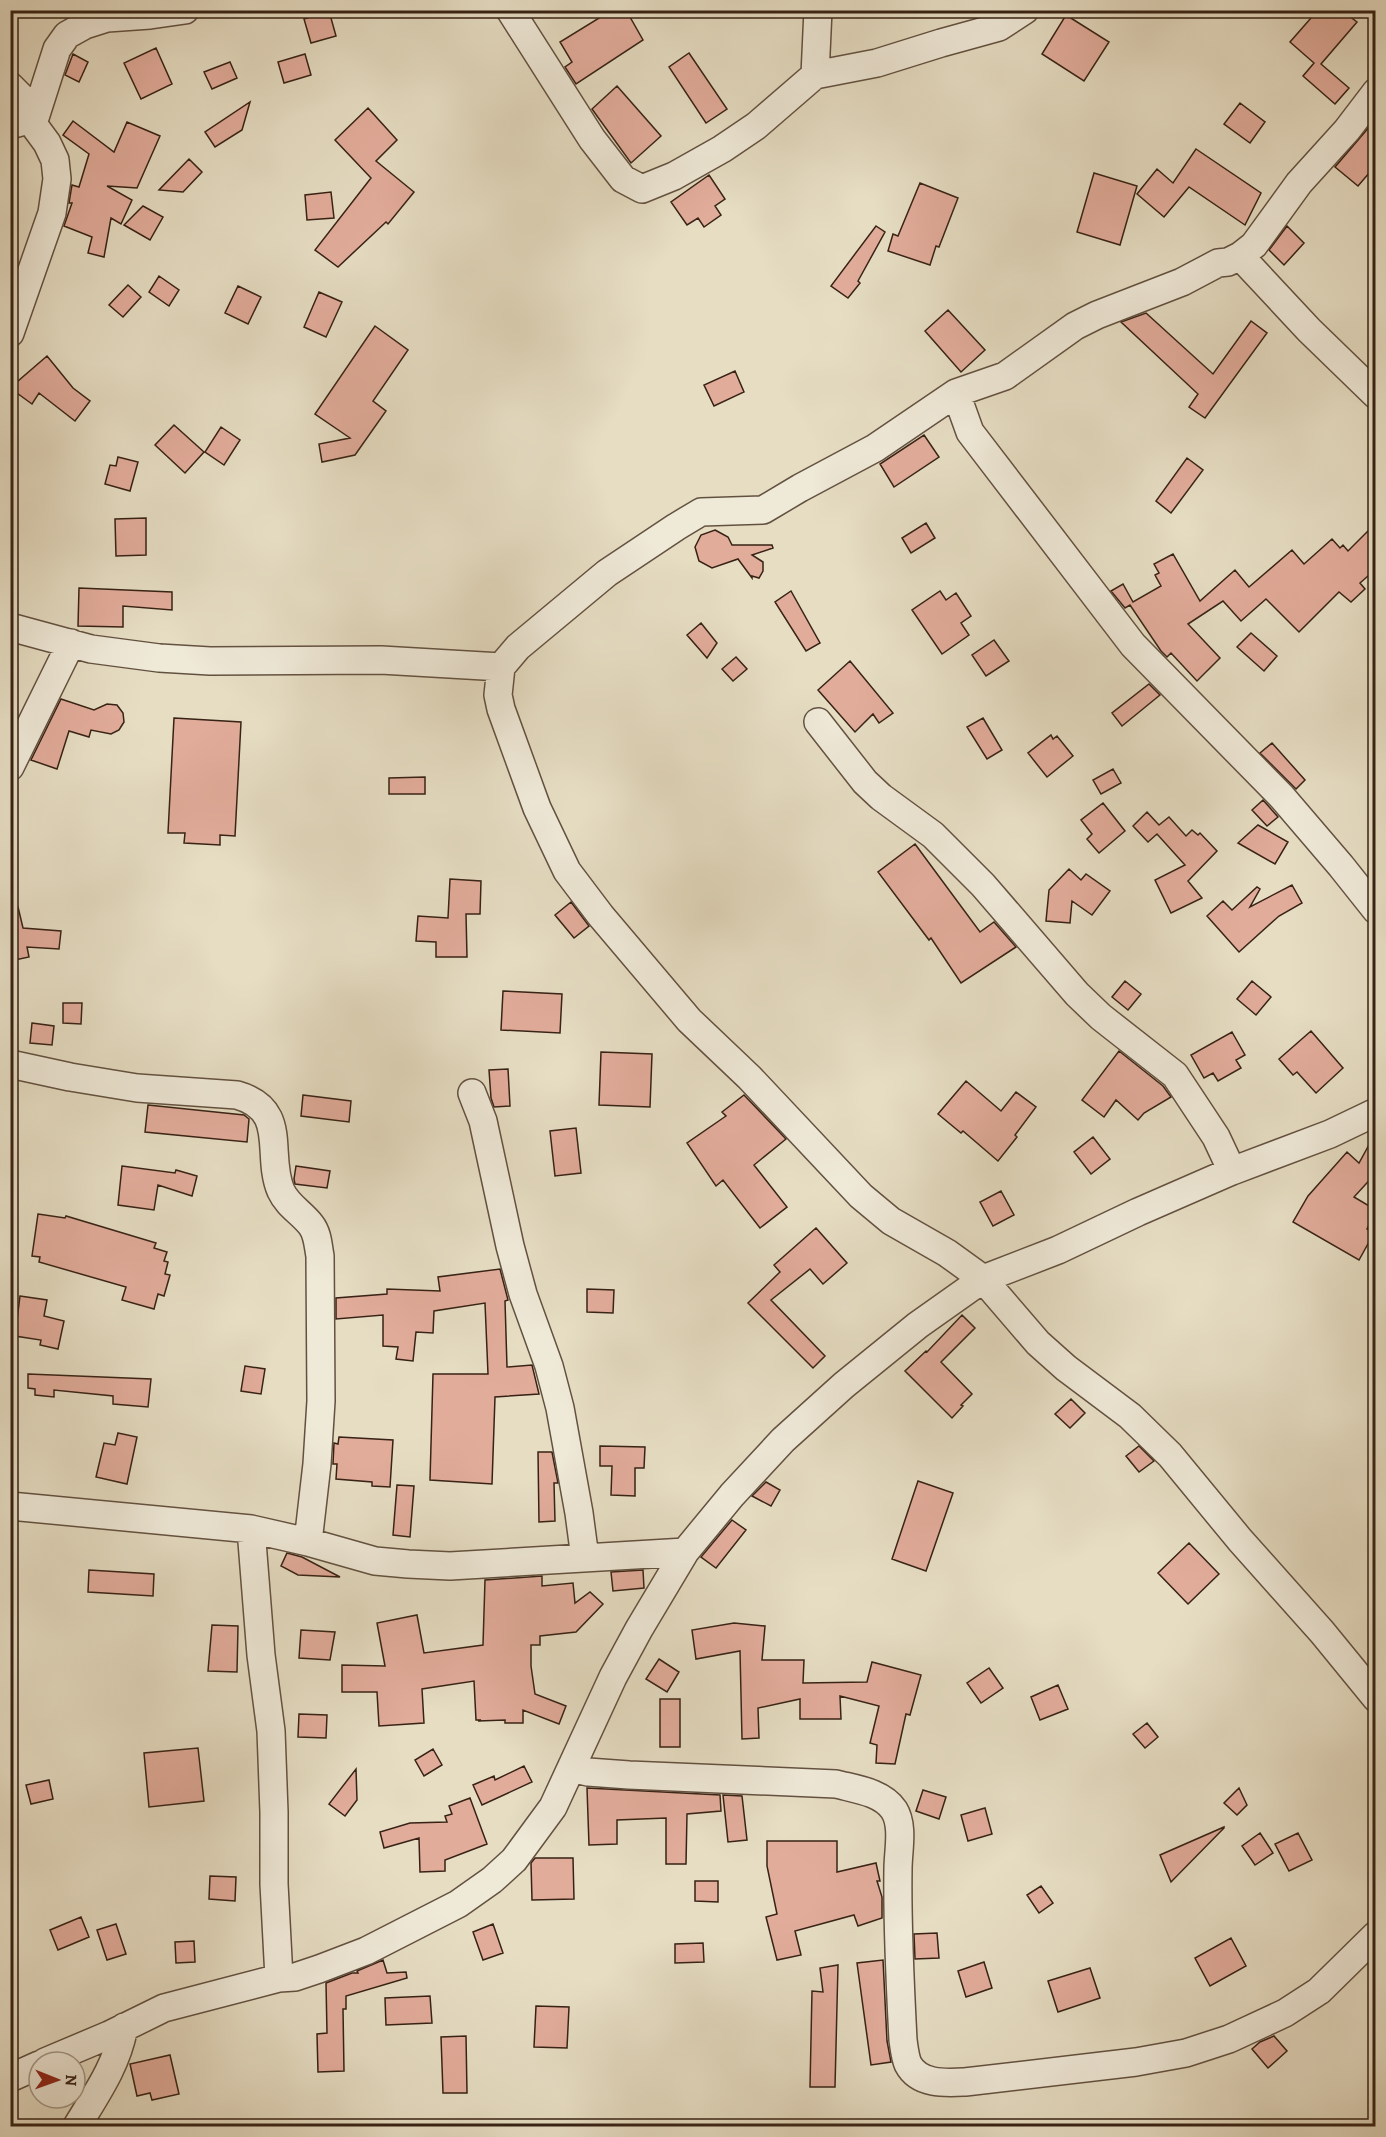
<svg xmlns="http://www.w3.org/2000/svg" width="1386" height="2137" font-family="Alegreya,serif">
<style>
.building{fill:#e2ac9b;stroke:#372215;stroke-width:1.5}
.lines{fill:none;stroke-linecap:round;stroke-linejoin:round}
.minor-casing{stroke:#635140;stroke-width:30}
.minor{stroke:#efe9d8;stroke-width:27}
</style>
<rect width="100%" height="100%" fill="#e6ddc3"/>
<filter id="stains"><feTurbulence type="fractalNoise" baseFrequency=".00333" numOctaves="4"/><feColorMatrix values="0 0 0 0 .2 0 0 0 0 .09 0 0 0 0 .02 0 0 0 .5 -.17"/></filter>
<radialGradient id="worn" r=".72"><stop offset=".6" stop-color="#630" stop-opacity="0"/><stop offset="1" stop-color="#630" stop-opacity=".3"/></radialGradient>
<path class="building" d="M612,10H626L643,40L576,84L565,67L572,62L560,42Z
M1318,10H1358L1352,18L1357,22L1321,64L1349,88L1335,104L1303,76L1314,63L1290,42Z
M329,11L336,36L311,43L304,19Z
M1066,15L1109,42L1084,81L1042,54Z
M156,48L172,84L141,99L124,63Z
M689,53L727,109L706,123L669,67Z
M73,54L88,62L79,82L65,75Z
M305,54L311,75L284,83L278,62Z
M230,62L237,78L212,89L204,72Z
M617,86L661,136L631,163L592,109Z
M250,102L242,130L215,147L205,132Z
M1240,103L1265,122L1250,143L1224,124Z
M368,108L397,140L376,161L414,192L388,224L386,222L338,267L315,250L371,178L335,140Z
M1376,119V165L1358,186L1335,167Z
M73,121L114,152L127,122L160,136L137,188L107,186L132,200L121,224L111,218L104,257L88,253L92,237L64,226L72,203H69L72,185L79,187L89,154L63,135Z
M1196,149L1261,193L1245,225L1189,187L1164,217L1137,194L1157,169L1173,183Z
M189,159L202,172L183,192L159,190Z
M1094,173L1137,186L1120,245L1077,232Z
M709,175L725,199L715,206L721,215L704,227L698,218L687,225L671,202Z
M920,183L958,198L939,247L936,246L930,265L888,251L893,234L898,236Z
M331,192L334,218L307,220L305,195Z
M143,206L163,217L150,240L124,225Z
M876,226L885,232L858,281L860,283L848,298L831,286Z
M1287,226L1304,243L1284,265L1269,250Z
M159,276L179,290L169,306L149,292Z
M128,285L141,297L123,317L109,305Z
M238,286L261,297L248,324L225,313Z
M319,292L342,302L326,337L304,327Z
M948,310L985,350L961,372L925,331Z
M1146,313L1213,374L1251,321L1267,333L1205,418L1189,407L1198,394L1121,322Z
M375,326L408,350L373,401L386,411L355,455L322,462L319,444L350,438L315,414Z
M47,356L73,388L90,401L75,421L39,393L32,404L10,388Z
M735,371L744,392L714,406L704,385Z
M174,425L204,452L185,473L155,445Z
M221,427L240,440L224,465L205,452Z
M924,435L939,457L894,487L880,464Z
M118,457L138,462L130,491L105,484L110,465L116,466Z
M1187,458L1203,470L1171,513L1156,501Z
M146,518V555L116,556L115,519Z
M926,523L935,538L911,553L902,538Z
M1376,523V569L1360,583L1365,589L1351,602L1339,592L1299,632L1266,599L1241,621L1223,601L1188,624L1220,658L1197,681L1171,653L1167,657L1161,651L1130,605L1125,608L1111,591L1123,584L1133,602L1161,586L1155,575L1159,573L1154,564L1173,554L1200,601L1235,570L1249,587L1292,550L1304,564L1332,539L1340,548L1343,545L1348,551Z
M715,530L728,537L732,545H772L773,548L752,555L763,562V571L759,578L752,576V578L738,559L712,568L699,561L695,547L701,535Z
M79,588L172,592V610L123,606V627L78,626Z
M791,591L820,643L806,651L775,602Z
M940,591L946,600L956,593L971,616L961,623L969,635L942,654L912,610Z
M701,623L717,643L707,658L687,635Z
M1251,633L1277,656L1264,671L1237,647Z
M994,640L1009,661L986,676L972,655Z
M736,657L747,669L733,681L722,669Z
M850,661L893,713L879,723L873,714L855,732L818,690Z
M1149,684L1160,695L1122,726L1112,713Z
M61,699L94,710L107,704L117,705L123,713L124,722L119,730L111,734L91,730L89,737L69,731L57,769L31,760Z
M174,718L241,722L235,836L220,835V845L184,843L185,833H168Z
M983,718L1002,750L987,759L967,727Z
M1051,735L1053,739L1057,736L1073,756L1047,777L1028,753Z
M1272,743L1305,780L1296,789L1260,753Z
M1113,769L1121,783L1101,794L1093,780Z
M425,777V794H389V778Z
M1263,800L1278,817L1267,826L1252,810Z
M1103,803L1125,831L1099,853L1087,839L1092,834L1081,820Z
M1147,812L1159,825L1169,817L1186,836L1192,830L1198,835L1200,833L1217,851L1188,881L1202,898L1171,913L1155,880L1185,865L1157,834L1148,842L1133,826Z
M1258,825L1288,842L1275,864L1238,843Z
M915,844L980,932L994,922L1016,947L961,983L931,938L929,940L878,872Z
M1069,869L1081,880L1086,874L1110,891L1092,915L1072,901L1070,923L1046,921L1049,890Z
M450,879L481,881L480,914H466L467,957H436V942L416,941L418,916L448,918Z
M1292,885L1302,903L1279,916L1239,952L1207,916L1223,901L1232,910L1257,887L1260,889L1250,907Z
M571,902L589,926L574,938L555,915Z
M18,907L23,928L61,931L59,949L27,947L29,957L10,961V908Z
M1125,981L1141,994L1128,1010L1112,997Z
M1252,981L1271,997L1256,1015L1237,999Z
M503,991L562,994L560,1033L501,1030Z
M63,1003H82L81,1024L63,1023Z
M32,1023L54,1026L52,1045L30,1043Z
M1311,1031L1343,1068L1316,1093L1297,1072L1293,1075L1279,1059Z
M1232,1032L1245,1055L1236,1060L1241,1068L1218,1081L1213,1073L1204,1078L1191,1055Z
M1119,1051L1163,1086L1171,1097L1144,1113L1138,1120L1116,1100L1104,1117L1082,1100Z
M601,1052L652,1054L650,1107L599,1105Z
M508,1069L510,1106L494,1107L491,1098L489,1070Z
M966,1081L1001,1111L1016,1092L1036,1107L1015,1135L1017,1137L998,1161L963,1131L961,1133L938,1114Z
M303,1095L351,1101L349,1122L301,1116Z
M744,1095L786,1139L754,1165L787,1207L760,1228L723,1180L716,1186L687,1143L726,1116L722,1112Z
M148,1105L244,1115L249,1119L247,1142L145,1132Z
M576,1128L581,1173L555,1176L550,1131Z
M1376,1132V1173L1354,1197L1376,1210L1367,1229L1374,1233L1359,1260L1293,1222L1308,1196L1347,1152L1359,1163Z
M1093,1137L1110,1159L1091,1174L1074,1152Z
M122,1166L175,1173L176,1170L197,1176L192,1196L158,1185L154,1210L118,1205Z
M296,1166L330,1171L327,1188L295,1184L294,1179Z
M1001,1191L1014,1215L993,1226L980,1202Z
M38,1214L65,1218L66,1216L156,1243L154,1248L167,1252L164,1261L168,1262L165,1274L170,1275L164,1296L158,1294L154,1309L122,1300L126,1287L39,1262L40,1257L32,1256Z
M816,1228L847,1263L823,1284L810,1269L771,1300L825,1356L813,1368L748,1303L780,1272L774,1265Z
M500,1269L508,1300L505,1301L507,1367L532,1365L539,1394L495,1397L492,1484L430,1480L433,1374H488L485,1303L434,1311L433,1333L416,1332L413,1361L396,1359L398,1347L383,1346V1315L336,1319V1298L387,1294V1289L440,1291L438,1277Z
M587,1289L614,1290L613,1313L587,1312Z
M20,1296L47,1300L44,1316L64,1321L58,1349L40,1345L41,1340L15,1336Z
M962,1315L975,1328L941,1362L972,1394L961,1405L963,1406L952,1418L905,1371L926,1351L927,1352Z
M245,1366L265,1369L261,1394L241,1391Z
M28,1374L151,1379L148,1407L113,1404V1396L54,1390V1397L35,1395V1389L28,1388Z
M1071,1399L1085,1413L1070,1428L1055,1414Z
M118,1433L137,1437L127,1484L96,1477L104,1443L115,1445Z
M339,1437L393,1440L390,1487L372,1486V1482L336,1479L337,1464H333L334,1443L338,1444Z
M600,1446L645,1447L644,1468H635V1496L611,1495L612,1466H600Z
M1139,1446L1154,1461L1139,1472L1126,1456Z
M538,1452H552L558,1483H554L555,1521L539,1522Z
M918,1481L953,1493L926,1571L892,1559Z
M766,1482L780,1490L771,1506L752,1496Z
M397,1485L414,1486L410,1537L393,1535Z
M732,1520L746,1530L716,1568L701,1557Z
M1189,1543L1219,1574L1188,1604L1158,1573Z
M287,1553L302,1557L340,1577L298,1575L281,1566Z
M89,1570L154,1574L153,1596L88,1592Z
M643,1570L644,1588L613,1591L611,1572Z
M542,1576V1586L573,1583L575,1603L590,1592L603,1604L576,1632L540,1636V1645H531V1666L535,1694L566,1706L559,1724L523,1710V1723H505V1720L478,1721L481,1720H476L474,1681L422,1689L424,1723L379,1726L377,1692H342V1665L385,1666L377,1623L417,1615L424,1653L483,1645L485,1580Z
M734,1623L765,1626L762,1660H804L803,1683L867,1682L872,1662L921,1675L910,1715L906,1714L895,1764L876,1763L877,1745L870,1743L879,1706L840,1696L841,1719H800V1699L758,1708L759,1738L742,1739L740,1651L696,1659L692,1630Z
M212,1625L238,1626L237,1672L208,1671Z
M301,1630L335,1632L330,1660L299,1658Z
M659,1659L679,1672L667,1692L646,1679Z
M989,1668L1003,1688L981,1703L967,1683Z
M1058,1685L1068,1709L1040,1720L1031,1697Z
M660,1699H680V1747H660Z
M299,1714L327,1715L326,1738L298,1737Z
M1147,1723L1158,1737L1145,1748L1133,1734Z
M198,1748L204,1801L149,1807L144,1753Z
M433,1749L442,1765L424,1776L415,1760Z
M524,1766L532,1782L482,1805L473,1785L494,1776L495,1780Z
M356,1769L357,1800L345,1816L329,1804Z
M49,1780L53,1799L31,1804L26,1785Z
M587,1788L720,1795L721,1811L687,1814L686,1864H666V1818L617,1820V1844L589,1845Z
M1239,1788L1247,1805L1237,1815L1224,1803Z
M923,1790L946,1797L939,1819L916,1811Z
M723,1795L742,1796L747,1840L728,1842Z
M470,1798L487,1844L445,1860V1871L420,1872L419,1838L384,1848L380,1832L410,1823L447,1822L445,1816L452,1814L449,1806Z
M985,1808L992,1834L968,1841L961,1815Z
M1224,1827V1828L1171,1882L1160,1855Z
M1260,1833L1273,1853L1255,1865L1242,1846Z
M1298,1833L1312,1860L1289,1871L1275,1844Z
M767,1841H837V1872L876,1863L880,1881H877L882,1897V1918L858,1926L854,1915L795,1931L801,1955L777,1960L766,1917L777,1914L767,1866Z
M535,1858H573L574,1899L532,1900L531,1863Z
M210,1876L236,1877L235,1901L209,1899Z
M695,1881H718V1902L695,1901Z
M1041,1886L1053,1903L1039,1913L1027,1895Z
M81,1917L89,1937L58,1950L50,1930Z
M116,1924L126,1954L107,1960L97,1930Z
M493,1924L503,1953L483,1960L473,1932Z
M937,1933L939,1958L915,1959L914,1934Z
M1231,1938L1246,1966L1210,1986L1195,1958Z
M194,1941L195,1962L176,1963L175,1942Z
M703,1943L704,1962L675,1963V1944Z
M383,1960L387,1973L406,1972L407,1978L346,1996V2009H343L344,2071L318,2072L317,2034L327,2033L326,1983L352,1973H358L357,1971Z
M883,1960L887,2041L891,2062L871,2065L857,1963Z
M984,1962L992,1988L966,1997L958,1971Z
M838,1965L835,2087H810L812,1991L823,1992L820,1968Z
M1090,1968L1100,1998L1058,2012L1048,1981Z
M430,1996L432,2023L386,2025L385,1998Z
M536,2006L569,2007L567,2048L534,2047Z
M466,2036L467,2093H443L441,2037Z
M1274,2036L1287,2051L1268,2068L1252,2049L1260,2042Z
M170,2055L179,2094L152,2100L150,2093L137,2096L130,2064Z"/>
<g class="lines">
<g class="minor-casing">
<path id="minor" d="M510,10L592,139L623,179L642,189L674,176L722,149L756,126L815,75L877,63L941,43L999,27L1025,10
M815,75L818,10
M10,86L36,112
M33,124L57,49L67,35L85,25L107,18L150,15L185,10
M10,125L25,121L33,124L47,143L55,160L57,179L52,213L10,333
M1240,256L1309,330L1376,395
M956,393L970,432L1133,645L1282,797L1341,866L1376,910
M10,627L91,649L159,658L210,661L381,660L501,667L518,647L607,573L676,527L701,512L763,510L800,488L875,448L956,393L1005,376L1075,326L1097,315L1182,282L1218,263L1228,262L1240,256L1254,245L1299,183L1347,130L1376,92
M501,667L498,695L501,709L537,808L567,871L601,916L689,1020L749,1077L861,1196L891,1221L947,1253L983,1279L1038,1343L1066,1368L1130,1416L1170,1455L1240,1540L1322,1632L1376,1698
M818,722L865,782L881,797L933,835L983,885L1077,994L1101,1017L1175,1075L1216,1137L1232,1171
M10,767L71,643
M10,1064L70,1077L137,1088L237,1095C290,1110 265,1154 281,1191C288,1206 302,1213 311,1225C318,1234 318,1246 320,1256L321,1401L317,1464L308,1542
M472,1093L483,1121L510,1246L523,1294L549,1366L560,1408L579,1513L585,1558
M10,1506L251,1529L308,1542L375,1561L408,1564L450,1566L685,1552
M251,1529L261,1655L271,1731L274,1812V1884L279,1978
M571,1768L588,1772L629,1775L836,1784C855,1789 882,1792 894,1810C904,1826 898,1851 898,1869C897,1926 900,1983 903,2040C904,2047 905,2057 908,2064C919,2085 946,2083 965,2082L1136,2062L1186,2053L1229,2039L1285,2013L1319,1991L1376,1935
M45,2062L109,2035L164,2008L279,1978L295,1977L319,1969L366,1951L458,1904L492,1880L514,1860L553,1807L613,1677L639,1629L685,1552L732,1495L783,1440L844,1385L918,1325L983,1279L1058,1250L1138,1212L1232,1171L1330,1134L1376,1112
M10,2078L39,2065
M77,2126C97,2093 117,2065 124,2027"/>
</g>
<use href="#minor" class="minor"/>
</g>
<rect width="1386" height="2137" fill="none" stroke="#e6ddc3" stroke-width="36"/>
<rect x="12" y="12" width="1362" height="2113" fill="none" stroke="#372215" stroke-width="3"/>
<rect x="18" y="18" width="1350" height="2101" fill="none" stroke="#372215" stroke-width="1.5"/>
<g transform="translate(57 2080) rotate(91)"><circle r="28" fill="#efe9d8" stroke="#a5998a" stroke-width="1.5"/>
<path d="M0-4.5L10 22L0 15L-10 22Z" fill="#8f2418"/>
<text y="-9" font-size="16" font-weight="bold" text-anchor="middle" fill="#372215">N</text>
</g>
<rect width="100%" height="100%" filter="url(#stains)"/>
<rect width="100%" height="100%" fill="url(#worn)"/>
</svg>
